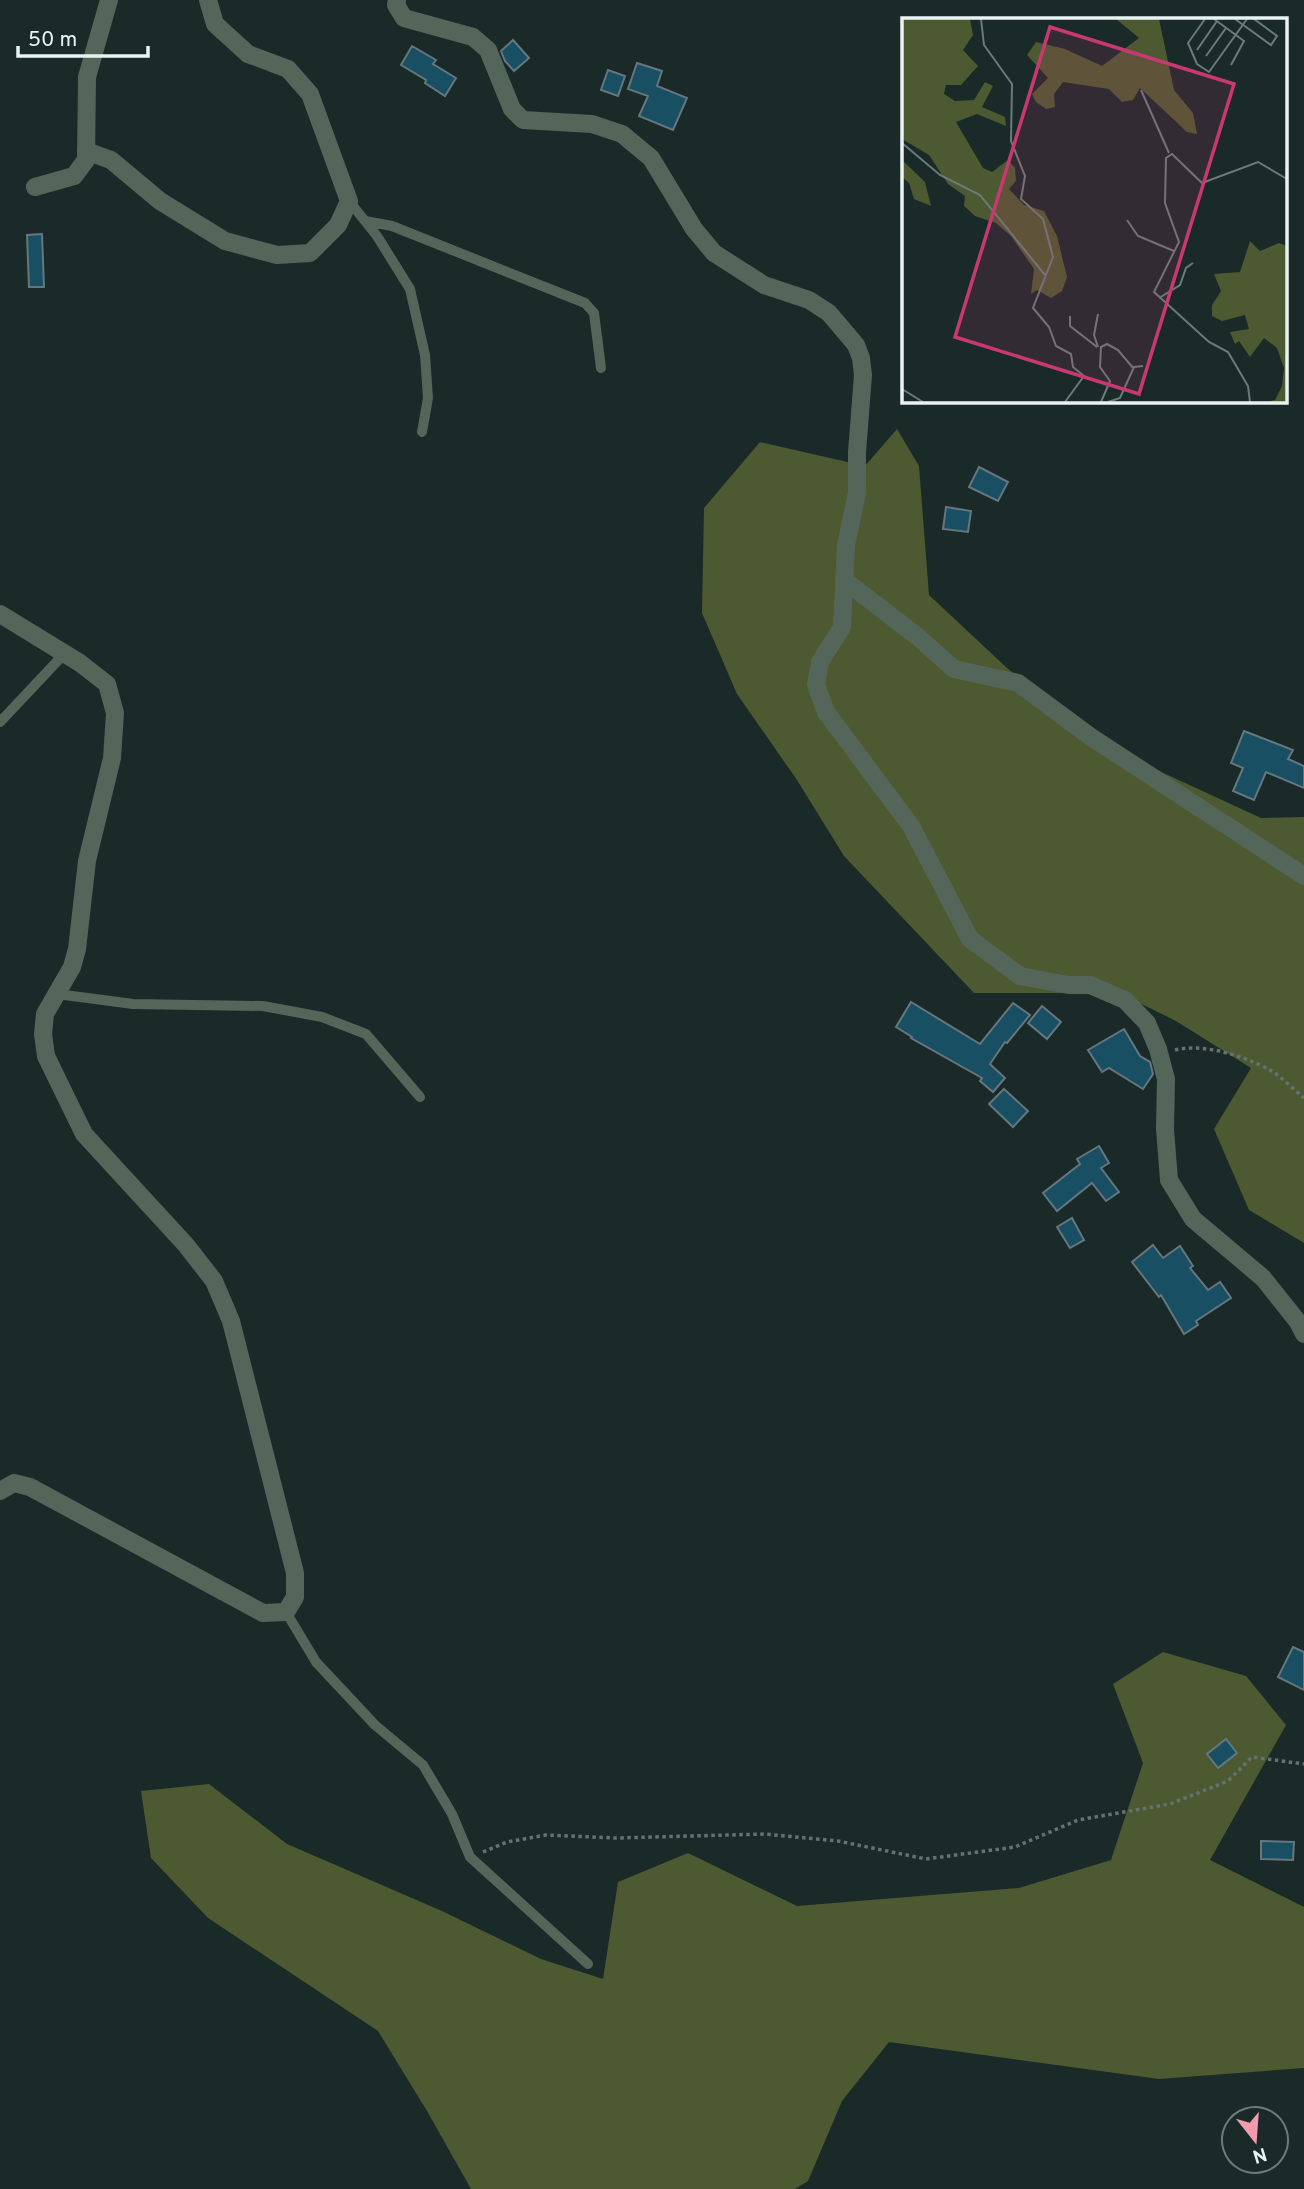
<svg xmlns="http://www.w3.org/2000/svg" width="1304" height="2189" font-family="Overpass,sans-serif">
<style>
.forest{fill:#4d5930}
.building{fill:#194f63;stroke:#66767e;stroke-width:2}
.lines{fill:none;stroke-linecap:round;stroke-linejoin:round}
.path{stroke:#647271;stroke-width:3.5;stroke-dasharray:3.5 3.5;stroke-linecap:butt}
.service{stroke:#54665a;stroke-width:10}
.minor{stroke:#54665a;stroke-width:18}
.inset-road{fill:none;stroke:#6c7a79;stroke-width:2}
.view{fill:#c83972;fill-opacity:0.15;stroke:#c83972;stroke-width:3.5}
.inset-edge{fill:none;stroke:#e8f3f2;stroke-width:3.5}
</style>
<rect width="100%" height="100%" fill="#192a29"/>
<path class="forest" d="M897,429L919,466L929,595L1007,668L1055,706L1144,764L1261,818L1304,817V1243L1249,1210L1214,1129L1251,1068L1176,1021L1119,993H974L844,856L797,780L737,694L702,613L704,508L760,442L865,466Z
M1163,1652L1246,1676L1286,1725L1210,1860L1304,1907V2068L1159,2079L889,2042L842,2101L808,2181L795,2189H471L427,2111L378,2031L208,1918L151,1858L141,1791L209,1784L287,1844L442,1911L541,1959L603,1979L618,1882L688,1853L797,1906L1019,1888L1111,1860L1143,1763L1113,1684Z"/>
<path class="building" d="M513,40L529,58L514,71L505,61L501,51Z
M412,46L436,60L433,64L456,78L445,96L425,83L426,80L401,65Z
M637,63L662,71L657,86L687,98L673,130L639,116L648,96L628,89Z
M608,70L625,76L618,96L601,90Z
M42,234L44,287H29L27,235Z
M979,467L1008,482L998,501L969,487Z
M946,507L971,511L968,532L943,529Z
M1244,731L1293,750L1288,759L1304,766V788L1266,772L1254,800L1233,791L1243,768L1231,763Z
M911,1002L980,1044L1013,1003L1030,1015L1007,1043L1005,1042L990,1064L1005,1078L993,1092L980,1081L982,1078L911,1038L912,1037L896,1027Z
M1042,1006L1061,1022L1047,1039L1028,1023Z
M1124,1029L1140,1056L1150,1062L1153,1074L1143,1089L1109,1068L1102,1072L1088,1050Z
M1004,1089L1028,1111L1013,1127L989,1104Z
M1099,1146L1109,1163L1101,1168L1119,1192L1106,1201L1092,1183L1057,1211L1043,1193L1080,1164L1077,1159Z
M1072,1218L1084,1240L1070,1248L1057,1227Z
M1153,1245L1163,1258L1180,1246L1193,1266L1190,1268L1208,1290L1220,1282L1231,1298L1196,1321L1198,1325L1184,1334L1161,1295L1159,1297L1132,1262Z
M1293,1647L1304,1652V1690L1278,1677Z
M1226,1739L1237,1753L1218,1768L1207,1754Z
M1261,1841L1294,1842L1293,1860L1261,1859Z"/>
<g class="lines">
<path class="path" d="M1175,1050C1204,1043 1244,1056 1270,1070C1282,1077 1293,1089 1304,1098
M483,1852L507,1842L546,1835L616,1838L765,1834L838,1841L926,1859L1015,1847L1078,1820L1170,1804L1228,1781L1252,1757L1304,1764"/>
<path class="service" d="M349,201L377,236L410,289L425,355L428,398L422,432
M365,221L392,226L585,303L594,313L601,368
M0,722L65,653
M57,994L133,1004L263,1006L322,1017L366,1034L420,1097
M286,1612L316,1662L375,1725L423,1765L452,1814L470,1857L588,1964"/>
<path class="minor" d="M397,0L396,5L404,18L473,37L488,50L512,109L523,120L592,124L622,134L651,158L694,229L714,253L764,285L809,300L829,313L856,345L861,358L863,375L857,452V493L846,545L842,627L820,662L816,685L826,712L911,826L970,939L1020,976L1068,985H1090L1125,1000L1147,1023L1158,1049L1166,1079L1165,1129L1169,1180L1193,1219L1263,1278L1298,1322L1304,1334
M86,151L111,160L160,201L225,241L277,255L310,253L338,225L349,201L310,94L288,69L248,54L215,24L208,0
M35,187L74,176L86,160L87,77L109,0
M844,580L918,637L954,669L1018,683L1091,737L1304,876
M0,614L80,663L107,684L115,713L112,758L87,861L77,949L72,967L45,1014L43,1034L46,1056L84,1134L186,1245L214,1281L231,1321L295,1573V1597L286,1612L263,1613L30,1487L14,1483L0,1491"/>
</g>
<g transform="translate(902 18)">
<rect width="385" height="385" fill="#192a29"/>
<path d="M0,1H68L71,17L61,32L76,48L59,67H44L42,76L53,83L72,82L83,64L91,68L80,89L103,99L104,108L75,96L54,104L81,150L90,154L106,142L113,150L114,163L107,171L122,187L142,193L155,218L165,259L160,273L149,280L135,272L129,276L132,251L109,218L94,205L73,198L62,188L63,178L46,166L27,137L0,121ZM214,1H257L272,72L291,95L295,116L285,114L238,70L231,82L220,84L207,71L161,64L152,76L153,89L144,91L134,84L130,76L146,60L125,37L134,24L163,31L200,48L237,20ZM0,142L23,164L29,188L12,181L7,165L0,159ZM348,223L358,233L377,225L385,228V384H364L373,382L380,368L382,350L375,330L362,320L348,339L337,323L333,326L328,314L347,311L343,297L320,303L310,298V287L319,273L312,256L338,254Z" fill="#4d5930"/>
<path class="inset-road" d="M79,1L82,27L110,66L109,123L123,158L119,181L141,201L151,239L131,290L147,309L154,328L169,336L171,349L182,358L163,384M303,1L286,25L295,46L307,54L345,1M312,1L342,23L329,47M333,1L369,27L375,18L352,1M295,32L315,3M304,38L324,10M239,72L267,135M0,125L38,157L78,177L143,257M225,202L236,218L272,233M257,280L278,267L284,250L291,245M168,298V308L195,329M196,329L192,317L196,296M0,371L21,384M199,384L208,363L198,349L199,329L205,326L216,332L232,351M206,384L218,380L232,349L241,348M348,384L346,368L326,334L307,324L252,274L277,224L263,185L264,140L270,136L300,165L356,144L385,161"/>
<path class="view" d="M148,9L332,66L237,376L53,319Z"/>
<rect width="385" height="385" class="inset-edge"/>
</g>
<g transform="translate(1255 2140) rotate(163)"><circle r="33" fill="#192a29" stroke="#6c7a79" stroke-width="2"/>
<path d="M0-5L12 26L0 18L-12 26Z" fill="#f29aaf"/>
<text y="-10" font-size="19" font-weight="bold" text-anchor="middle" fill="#e8f3f2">N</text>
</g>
<path d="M18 46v10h130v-10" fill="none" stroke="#e8f3f2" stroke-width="3.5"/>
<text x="28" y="46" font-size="21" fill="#e8f3f2" stroke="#192a29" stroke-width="5" paint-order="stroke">50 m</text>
</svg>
